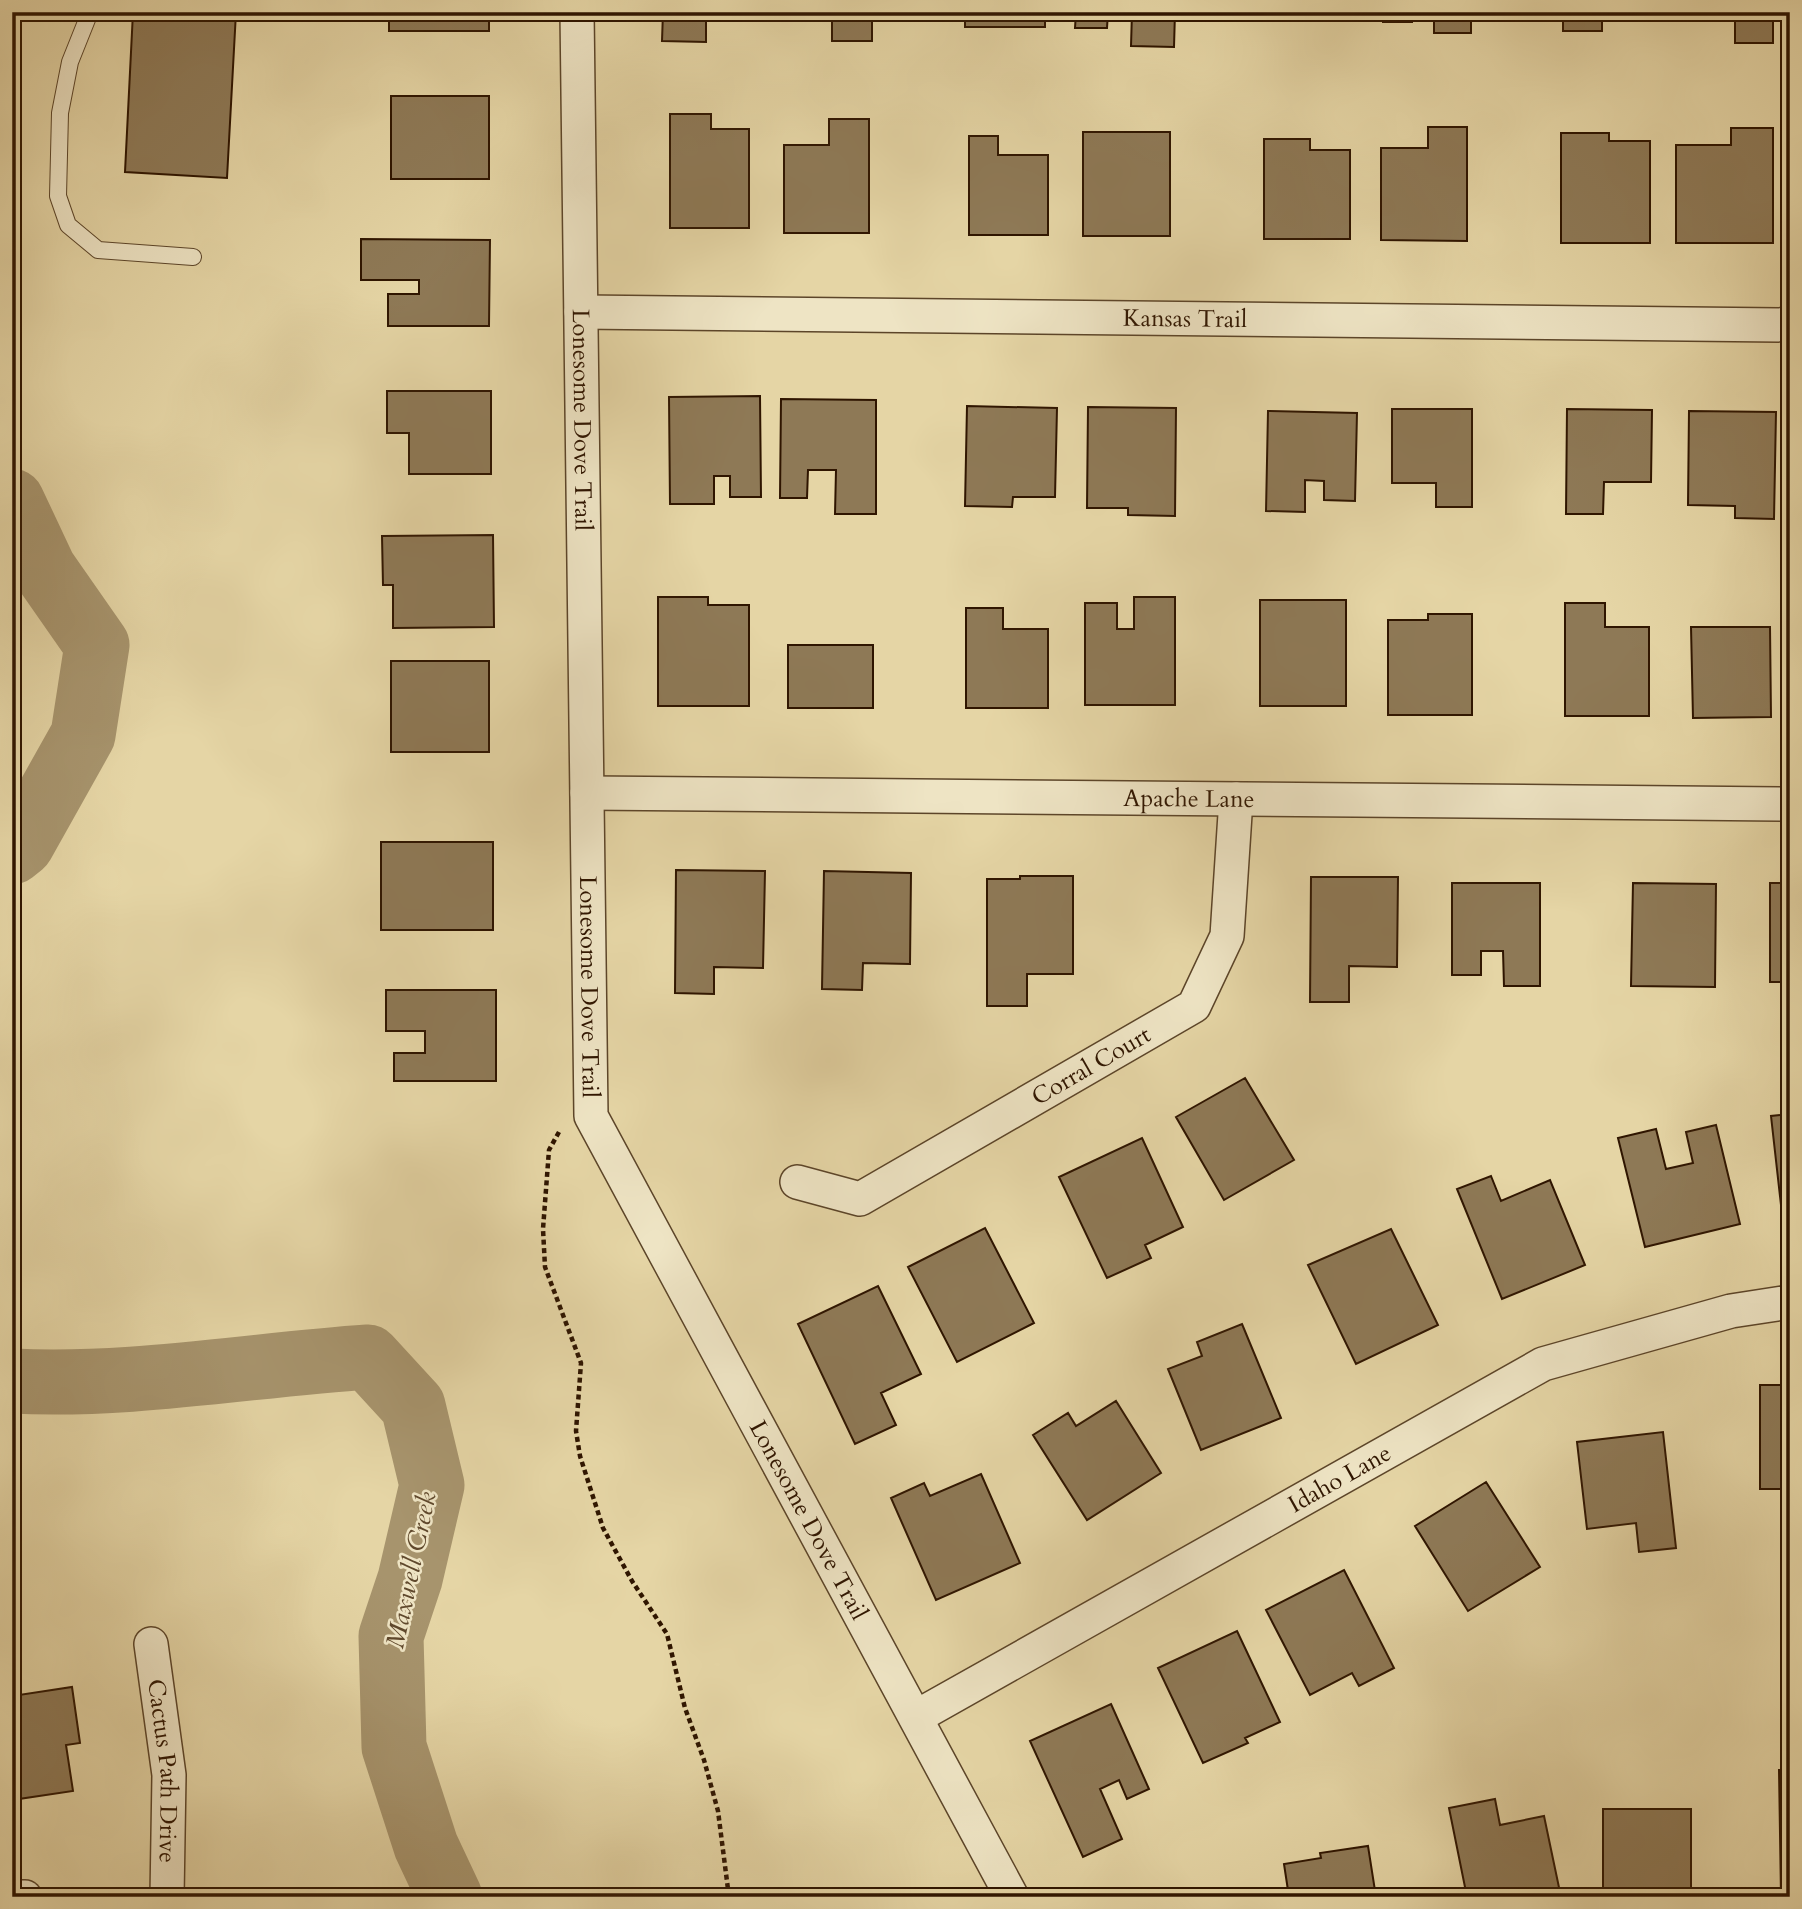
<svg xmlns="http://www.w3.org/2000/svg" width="1802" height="1909" font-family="Cardo,serif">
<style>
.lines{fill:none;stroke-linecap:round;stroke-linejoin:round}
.river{stroke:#a7946d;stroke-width:65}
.building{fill:#8e7956;stroke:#2f1500;stroke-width:2}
.lane-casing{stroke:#5c4529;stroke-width:18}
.street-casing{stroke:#5c4529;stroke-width:36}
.path{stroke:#2f1500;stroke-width:4.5;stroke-dasharray:5 3.5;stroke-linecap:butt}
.lane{stroke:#eee4c4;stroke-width:16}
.street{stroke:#eee4c4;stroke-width:33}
.labels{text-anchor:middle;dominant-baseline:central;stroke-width:5;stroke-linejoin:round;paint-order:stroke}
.street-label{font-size:24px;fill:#2f1500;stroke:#eee4c4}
.water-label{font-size:26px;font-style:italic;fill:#5f482c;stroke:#eee4c4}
</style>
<rect width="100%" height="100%" fill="#e5d5a5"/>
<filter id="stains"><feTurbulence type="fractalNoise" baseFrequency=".00286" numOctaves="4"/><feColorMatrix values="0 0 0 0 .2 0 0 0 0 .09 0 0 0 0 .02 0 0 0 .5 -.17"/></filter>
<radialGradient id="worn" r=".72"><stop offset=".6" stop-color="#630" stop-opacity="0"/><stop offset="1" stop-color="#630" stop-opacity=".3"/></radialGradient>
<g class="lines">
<path class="river" d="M12,501L44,569L97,645L83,735L22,844L12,852
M12,1381C131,1387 250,1365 368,1357L413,1406L432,1485L410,1579L391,1636L394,1747L426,1846L450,1897"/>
</g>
<path class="building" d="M133,12H236L227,178L125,172Z
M389,12H489V31H389Z
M663,12H752H706V42L662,41Z
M786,12H872V41H832V16H786Z
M965,12H1045V27H965Z
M1076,12H1108L1107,28H1075Z
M1132,12H1175L1174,47L1131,46Z
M1383,12H1412V22H1383Z
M1434,12H1471V33H1434Z
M1563,12H1649V21H1602V31H1563Z
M1735,12H1773V43H1735Z
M391,96H489V179H391Z
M670,114H711V129H749V228H670Z
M829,119H869V233H784V145H829Z
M1428,127H1467V241L1381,240V148H1428Z
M1731,128H1773V243H1676V145H1731Z
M1083,132H1170V236H1083Z
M1561,133H1609V141H1650V243H1561Z
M969,136H998V155H1048V235H969Z
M1264,139H1310V150H1350V239H1264Z
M361,239L490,240L489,326H388V294H419V280H361Z
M387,391H491V474H409V433H387Z
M760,396L761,497H730V476H714V504H670L669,397Z
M781,399L876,400V514H835L836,470H808L807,498H780Z
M967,406L1057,408L1055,497H1013L1012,507L965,506Z
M1088,407L1176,408L1175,516L1128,515V508H1087Z
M1392,409H1472V507H1436V483H1392Z
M1567,409L1652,410L1651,482H1604L1603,514H1566Z
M1268,411L1357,413L1355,501L1324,500V481L1305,480V512L1266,511Z
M1689,411L1776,412L1774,519L1735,518V506L1688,505Z
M493,535L494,627L393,628V585H383L382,536Z
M658,597H708V605H749V706H658Z
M1134,597H1175V705H1085V603H1117V629H1134Z
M1260,600H1346V706H1260Z
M1565,603H1605V627H1649V716H1565Z
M966,608H1003V629H1048V708H966Z
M1428,614H1472V715H1388V620H1428Z
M1691,627H1770L1771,717L1693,718Z
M788,645H873V708H788Z
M391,661H489V752H391Z
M381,842H493V930H381Z
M676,870L765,871L763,968L714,967V994L675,993Z
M824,871L911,873L910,964L863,963L862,990L822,989Z
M1020,876H1073V974H1027V1006H987V879H1020Z
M1311,877H1398L1397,967L1349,966V1002H1310Z
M1452,883H1540V986H1504L1503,951H1481V975H1452Z
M1633,883L1716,884L1715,987L1631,986Z
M1770,883H1790V982H1770Z
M386,990H496V1081H394V1053H425V1031H386Z
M1245,1078L1294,1160L1224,1200L1176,1117Z
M1790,1114V1213L1782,1214L1771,1116Z
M1716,1125L1740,1224L1645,1247L1618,1138L1656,1129L1666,1169L1693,1163L1686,1132Z
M1142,1138L1183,1227L1145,1245L1151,1258L1107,1278L1059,1177Z
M1491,1176L1501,1201L1550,1180L1585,1265L1502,1299L1457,1189Z
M985,1228L1034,1323L957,1362L908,1267Z
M1391,1229L1438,1325L1356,1364L1308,1265Z
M878,1286L921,1374L881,1393L896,1425L855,1444L798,1324Z
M1242,1324L1281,1418L1201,1450L1168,1369L1202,1356L1197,1342Z
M1760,1385H1790V1489H1760Z
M1116,1401L1161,1473L1087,1520L1033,1435L1068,1413L1076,1426Z
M1663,1432L1676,1548L1639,1552L1636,1523L1587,1529L1577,1442Z
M981,1474L1020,1563L936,1600L891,1498L924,1483L930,1496Z
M1486,1482L1540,1567L1468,1611L1415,1526Z
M1344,1570L1394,1668L1359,1686L1352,1673L1310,1695L1266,1610Z
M1237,1631L1280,1722L1245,1738L1248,1743L1203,1763L1158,1668Z
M72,1687L80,1743L66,1745L73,1791L12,1800V1696Z
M1111,1704L1149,1789L1127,1799L1119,1780L1100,1789L1122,1839L1083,1857L1030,1741Z
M1779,1770H1790V1897H1781Z
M1495,1799L1500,1825L1544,1816L1561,1897H1467L1449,1808Z
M1603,1809H1691V1897H1603Z
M1368,1846L1376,1897H1289L1284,1864L1321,1858L1320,1853Z"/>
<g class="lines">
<g class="lane-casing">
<path id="lane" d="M90,12L70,62L60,113L58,196L68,225L98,250L193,257"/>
</g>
<g class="street-casing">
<g id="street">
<path id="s1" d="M577,12L591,1116L1012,1897"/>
<path id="s2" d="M581,312L1790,325"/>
<path id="s3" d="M587,793L1790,804"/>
<path id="s4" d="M797,1182L860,1199L1194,1006L1227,936L1236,799"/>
<path id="s5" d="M151,1644L169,1775L167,1897"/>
<path id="s6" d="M916,1717L1543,1364L1731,1311L1790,1302"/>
<path d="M12,1897H25"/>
</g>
</g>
<path class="path" d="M559,1132L549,1150L543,1229L545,1267L581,1363L576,1431L580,1456L603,1528L632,1581L667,1634L685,1708L704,1760L718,1811L729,1897"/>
<use href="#lane" class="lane"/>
<use href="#street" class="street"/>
</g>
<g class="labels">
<g class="street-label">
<text stroke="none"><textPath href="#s2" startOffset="604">Kansas Trail</textPath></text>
<text stroke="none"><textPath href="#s1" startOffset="408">Lonesome Dove Trail</textPath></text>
<text stroke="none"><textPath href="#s3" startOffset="602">Apache Lane</textPath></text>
<text stroke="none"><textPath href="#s1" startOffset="975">Lonesome Dove Trail</textPath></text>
<text stroke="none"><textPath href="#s4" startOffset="332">Corral Court</textPath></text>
<text stroke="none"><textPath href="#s6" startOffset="486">Idaho Lane</textPath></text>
<text stroke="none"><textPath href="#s1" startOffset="1563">Lonesome Dove Trail</textPath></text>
<text stroke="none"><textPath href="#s5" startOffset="128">Cactus Path Drive</textPath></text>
</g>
<g class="water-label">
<text transform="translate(411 1570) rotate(-78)">Maxwell Creek</text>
</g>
</g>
<rect width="1802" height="1909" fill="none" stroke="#e5d5a5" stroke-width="42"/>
<rect x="14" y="14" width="1774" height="1881" fill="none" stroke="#2f1500" stroke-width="3.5"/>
<rect x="21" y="21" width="1760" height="1867" fill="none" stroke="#2f1500" stroke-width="2"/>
<rect width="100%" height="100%" filter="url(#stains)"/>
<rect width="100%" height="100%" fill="url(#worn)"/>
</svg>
